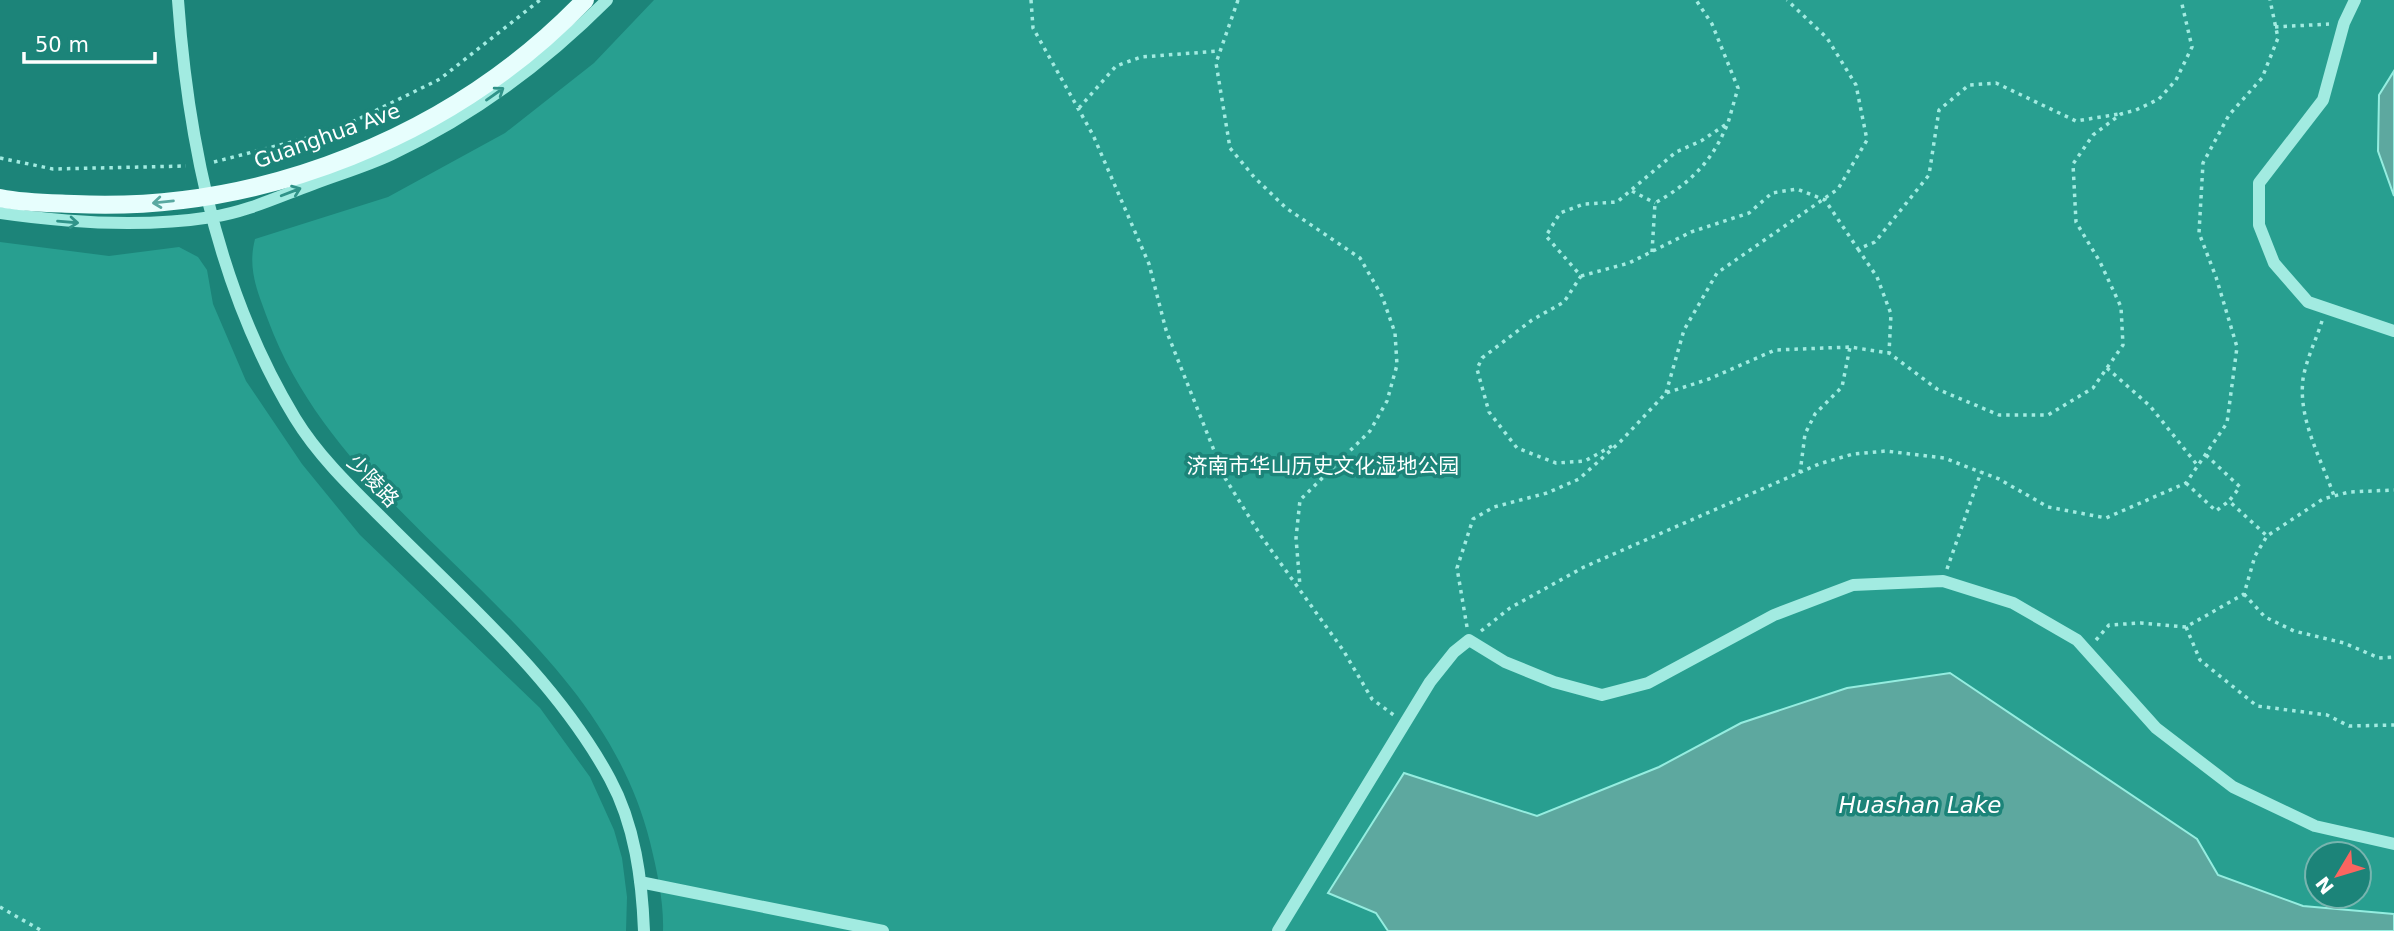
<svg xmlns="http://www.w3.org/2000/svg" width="2394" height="931" font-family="'DejaVu Sans','Noto Sans SC',sans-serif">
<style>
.green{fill:#289f90;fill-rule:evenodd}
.water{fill:#5da89f;stroke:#95ede0;stroke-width:2}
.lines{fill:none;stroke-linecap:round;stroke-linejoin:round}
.path{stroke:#a2ebe1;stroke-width:3.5;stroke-dasharray:3.5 5;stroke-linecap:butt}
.minor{stroke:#a2ebe1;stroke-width:12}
.major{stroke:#e7fefd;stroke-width:18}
.oneway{stroke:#309389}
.oneway2{stroke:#59a9a1}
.labels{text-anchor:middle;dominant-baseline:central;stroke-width:7;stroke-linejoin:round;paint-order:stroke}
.street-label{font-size:21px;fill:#fff;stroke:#1c8479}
.park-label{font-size:21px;fill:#fcfffe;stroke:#1c8479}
.water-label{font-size:23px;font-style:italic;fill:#fff;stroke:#1c8479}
</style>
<rect width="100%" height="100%" fill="#1c8479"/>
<path class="green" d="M654,0H2394V931H663C664,902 657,871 650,842C595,621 345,529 268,320C258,292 247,270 255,239L388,197L505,133L594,63ZM2317,854H2359V896H2317Z
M0,242L109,256L179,247L198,257L207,270L213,304L246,381L302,464L360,535L540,708L590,777L614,830L622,858L627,897L626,931H0Z"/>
<path class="water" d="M2394,71V196L2378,151L2379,95Z
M1950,673L2197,839L2218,875L2303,906L2394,914V931H1388L1376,913L1328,893L1404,773L1537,816L1659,767L1741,723L1847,688Z"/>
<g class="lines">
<path class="path" d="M1031,0L1033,28L1093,135L1149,264L1166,330L1225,478L1261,536L1343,650L1372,699L1395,716
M1238,0L1216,63L1230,148L1254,177L1286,208L1360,258L1382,296L1395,333L1397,365L1387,401L1370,431L1300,500L1296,538L1300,586
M2275,27L2329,24
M1079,108L1116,66L1141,57L1219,51
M0,158L53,169L186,166
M214,162L334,131L440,79L540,0
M1632,191L1655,203
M1858,249L1877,277L1891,314L1889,353
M1652,252L1655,203C1689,184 1712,162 1727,125
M1581,276L1629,263L1691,232L1749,213L1772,193L1797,189L1825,200L1858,249L1875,242L1929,175L1939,110L1969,85L1996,83L2076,121L2119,114
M2322,321C2316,340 2306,360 2303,379C2298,420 2321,458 2334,496
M2107,368L2150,406L2198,466
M1666,393L1684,330L1717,273L1838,189L1867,140L1856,85L1827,38L1787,0
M1612,446L1585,461L1556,463L1517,448L1489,412L1477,369L1482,358L1532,320L1564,302L1581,276L1546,236L1560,213L1584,204L1617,202L1676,152L1701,141L1728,123L1738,88L1712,24L1696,0
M2206,455L2240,487L2229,501L2267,536
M1800,473L1805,434L1815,414L1842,387L1850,347
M2186,483L2216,511L2229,501
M1947,569L1981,472
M2244,594L2265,617L2294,631L2344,643L2379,658L2394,657
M1467,627L1457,568L1473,519L1494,507L1547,493L1579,479L1620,442L1666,393L1709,379L1775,350L1850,347L1889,353L1937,389L1999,415H2048L2093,388L2123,345L2121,307L2100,262L2076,222L2073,164L2093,135L2121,114L2136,110L2159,99L2176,80L2192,47L2181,0
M2186,627L2200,660L2257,706L2327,715L2349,726L2394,725
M1481,631L1510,608L1584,567L1819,464L1853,454L1886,451L1944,458L1999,479L2048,507L2106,518L2186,483L2227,423L2237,347L2216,277L2199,233L2203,163L2229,115L2262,78L2278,38L2270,0
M2096,640L2109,625L2141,623L2186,627L2244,594L2255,556L2267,536L2323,499L2349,492L2394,490
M0,907L42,931"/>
<path class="minor" d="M178,0C188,144 219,293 295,418C320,459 357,493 391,527C469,605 557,681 610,779C635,825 642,880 644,931
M2355,0L2344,23L2323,100L2259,183V225L2274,263L2308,302L2394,331
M0,213C69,223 142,228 212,217C246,212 280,196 313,184C339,174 367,166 392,154C471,117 545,62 607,0
M640,882L883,931
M1278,931L1430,682L1454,652L1469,640L1505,662L1554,682L1602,695L1648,683L1774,615L1853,585L1943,581L2013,603L2077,640L2156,728L2233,787L2315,826L2394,844"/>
<path class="major" d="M0,198C24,203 49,203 74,204C262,213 454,136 585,0"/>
</g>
<defs><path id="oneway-shaft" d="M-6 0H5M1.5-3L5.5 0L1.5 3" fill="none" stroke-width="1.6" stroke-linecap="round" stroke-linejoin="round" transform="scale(1.75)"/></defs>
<g class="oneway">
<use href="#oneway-shaft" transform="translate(495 94) rotate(-35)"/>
<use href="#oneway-shaft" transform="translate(291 192) rotate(-21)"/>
<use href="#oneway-shaft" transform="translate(68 222) rotate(5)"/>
</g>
<use class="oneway2" href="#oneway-shaft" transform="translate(163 202) rotate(174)"/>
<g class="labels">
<g class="street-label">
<text transform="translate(327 136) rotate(-20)">Guanghua Ave</text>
<text transform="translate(373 481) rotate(46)">少陵路</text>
</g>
<g class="park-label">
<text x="1323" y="466">济南市华山历史文化湿地公园</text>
</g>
<g class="water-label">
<text x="1920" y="805">Huashan Lake</text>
</g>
</g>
<g transform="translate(2338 875) rotate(232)"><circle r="33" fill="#1c8479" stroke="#77b5af" stroke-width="2"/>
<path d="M0-5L12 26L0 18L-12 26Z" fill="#fb6560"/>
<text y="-10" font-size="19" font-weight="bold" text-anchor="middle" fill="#ffffff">N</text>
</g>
<path d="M24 52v10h131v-10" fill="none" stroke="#ffffff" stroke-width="3.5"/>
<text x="35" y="52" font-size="21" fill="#ffffff" stroke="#1c8479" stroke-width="5" paint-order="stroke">50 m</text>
</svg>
